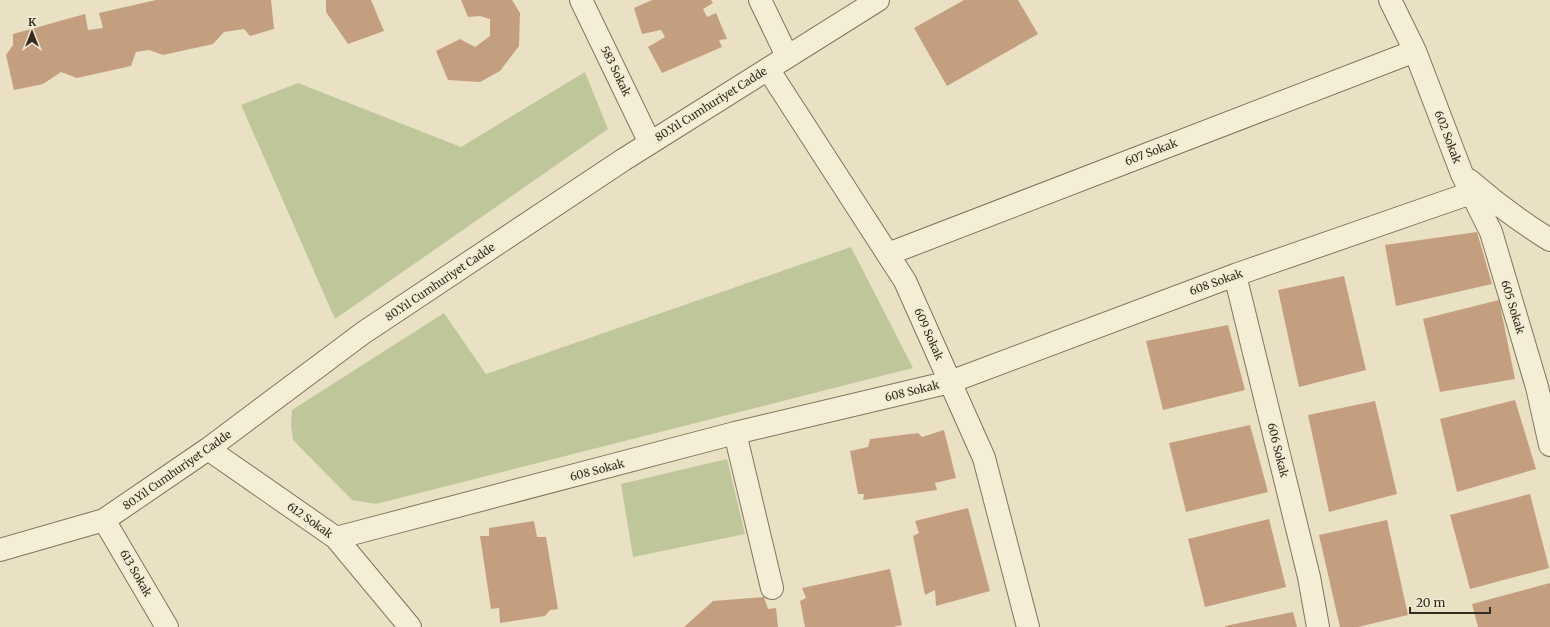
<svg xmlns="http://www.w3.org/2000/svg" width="1550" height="627" font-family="Merriweather,serif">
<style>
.green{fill:#bfc79a}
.building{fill:#c49f7f}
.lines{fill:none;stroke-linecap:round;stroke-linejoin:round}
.minor-casing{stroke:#83735d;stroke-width:24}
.minor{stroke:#f5eed7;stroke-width:22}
.labels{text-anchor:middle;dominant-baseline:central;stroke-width:3;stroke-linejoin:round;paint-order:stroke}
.street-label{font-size:11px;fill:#342b1f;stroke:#f2ebd4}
</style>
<rect width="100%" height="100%" fill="#eae1c5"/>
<path class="green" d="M585,72L608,129L335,319L241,105L298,83L461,147Z
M851,247L913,368L376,504L352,500L293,440L291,425L292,410L444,313L486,374Z
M727,459L745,534L633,557L621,484Z"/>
<path class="building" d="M156,0H271L274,29L250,36L244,29L224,32L213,44L163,55L149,50L136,52L131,66L77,78L61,72L43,84L14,90L6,55L13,45V34L85,14L88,30L103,28L99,13Z
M326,0H371L384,31L348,44L326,12Z
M461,0H512L520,13L519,46L500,71L480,82L448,80L436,51L460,39L475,47L490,36V19L480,16L468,17Z
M652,0H711L713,3L703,9L707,17L716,13L727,39L719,40L722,47L662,73L648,47L665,37L661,30L642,34L634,8Z
M964,0H1018L1038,34L947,86L914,28Z
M1477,232L1492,284L1396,306L1385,245Z
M1344,276L1366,370L1299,387L1278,290Z
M1499,300L1515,379L1440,392L1423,319Z
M1228,325L1245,390L1163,410L1146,341Z
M1515,400L1536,469L1457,492L1440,419Z
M1375,401L1397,494L1329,512L1308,415Z
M1250,425L1268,492L1186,512L1169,443Z
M944,430L956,478L935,483L937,490L863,500L864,494H858L850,451L868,447L870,439L918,433L922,437Z
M1530,494L1549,568L1470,589L1450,515Z
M968,508L990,591L936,606L935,590L925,595L913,536L919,533L915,521Z
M1269,519L1286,587L1205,607L1188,539Z
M1387,520L1408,615L1358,627H1340L1319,535Z
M534,521L537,537H546L558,609L550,610L545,616L500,623L499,608L491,609L480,536H489V528Z
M890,569L902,625L893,627H805L800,601L806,598L802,588Z
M1550,583V627H1478L1472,604Z
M764,597L768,609L776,608L778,627H684L713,601Z
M1293,612L1297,627H1225V626Z"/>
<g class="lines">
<g class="minor-casing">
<path id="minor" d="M581,0L650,143
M760,0L787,56
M1390,0L1415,51L1462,174L1491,232L1537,387L1550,445
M768,69L905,281L984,458L1028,627
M1469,180C1494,202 1521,222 1550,240
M888,254L1415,51
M1235,275L1309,577L1318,627
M735,433L772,588
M208,449L336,538L410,627
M104,520L167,627
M336,538L735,433L950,382L1235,275L1471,193
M0,550L104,520L208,449L363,333L623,160L878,0"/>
</g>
<use href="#minor" class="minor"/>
</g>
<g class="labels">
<g class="street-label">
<text transform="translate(616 71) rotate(64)">583 Sokak</text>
<text transform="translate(711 104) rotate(-32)">80.Yıl Cumhuriyet Cadde</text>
<text transform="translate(1448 137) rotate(69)">602 Sokak</text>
<text transform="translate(1151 152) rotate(-21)">607 Sokak</text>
<text transform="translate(440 282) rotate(-34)">80.Yıl Cumhuriyet Cadde</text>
<text transform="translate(1216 282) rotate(-20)">608 Sokak</text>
<text transform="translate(1513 307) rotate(73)">605 Sokak</text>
<text transform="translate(929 334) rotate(66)">609 Sokak</text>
<text transform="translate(912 391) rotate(-14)">608 Sokak</text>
<text transform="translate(1278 450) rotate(76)">606 Sokak</text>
<text transform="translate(177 470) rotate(-35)">80.Yıl Cumhuriyet Cadde</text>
<text transform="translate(597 470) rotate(-15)">608 Sokak</text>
<text transform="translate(310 520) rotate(35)">612 Sokak</text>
<text transform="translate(136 573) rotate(60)">613 Sokak</text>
</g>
</g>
<g transform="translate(32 32)" stroke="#f2ebd4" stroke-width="3" paint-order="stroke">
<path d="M0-3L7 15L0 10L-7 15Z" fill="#342b1f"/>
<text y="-6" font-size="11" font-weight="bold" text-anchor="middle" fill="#342b1f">K</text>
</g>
<path d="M1410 607v6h80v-6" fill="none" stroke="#342b1f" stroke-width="2"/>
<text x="1416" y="607" font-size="12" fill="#342b1f" stroke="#f2ebd4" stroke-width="3" paint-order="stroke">20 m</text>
</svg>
